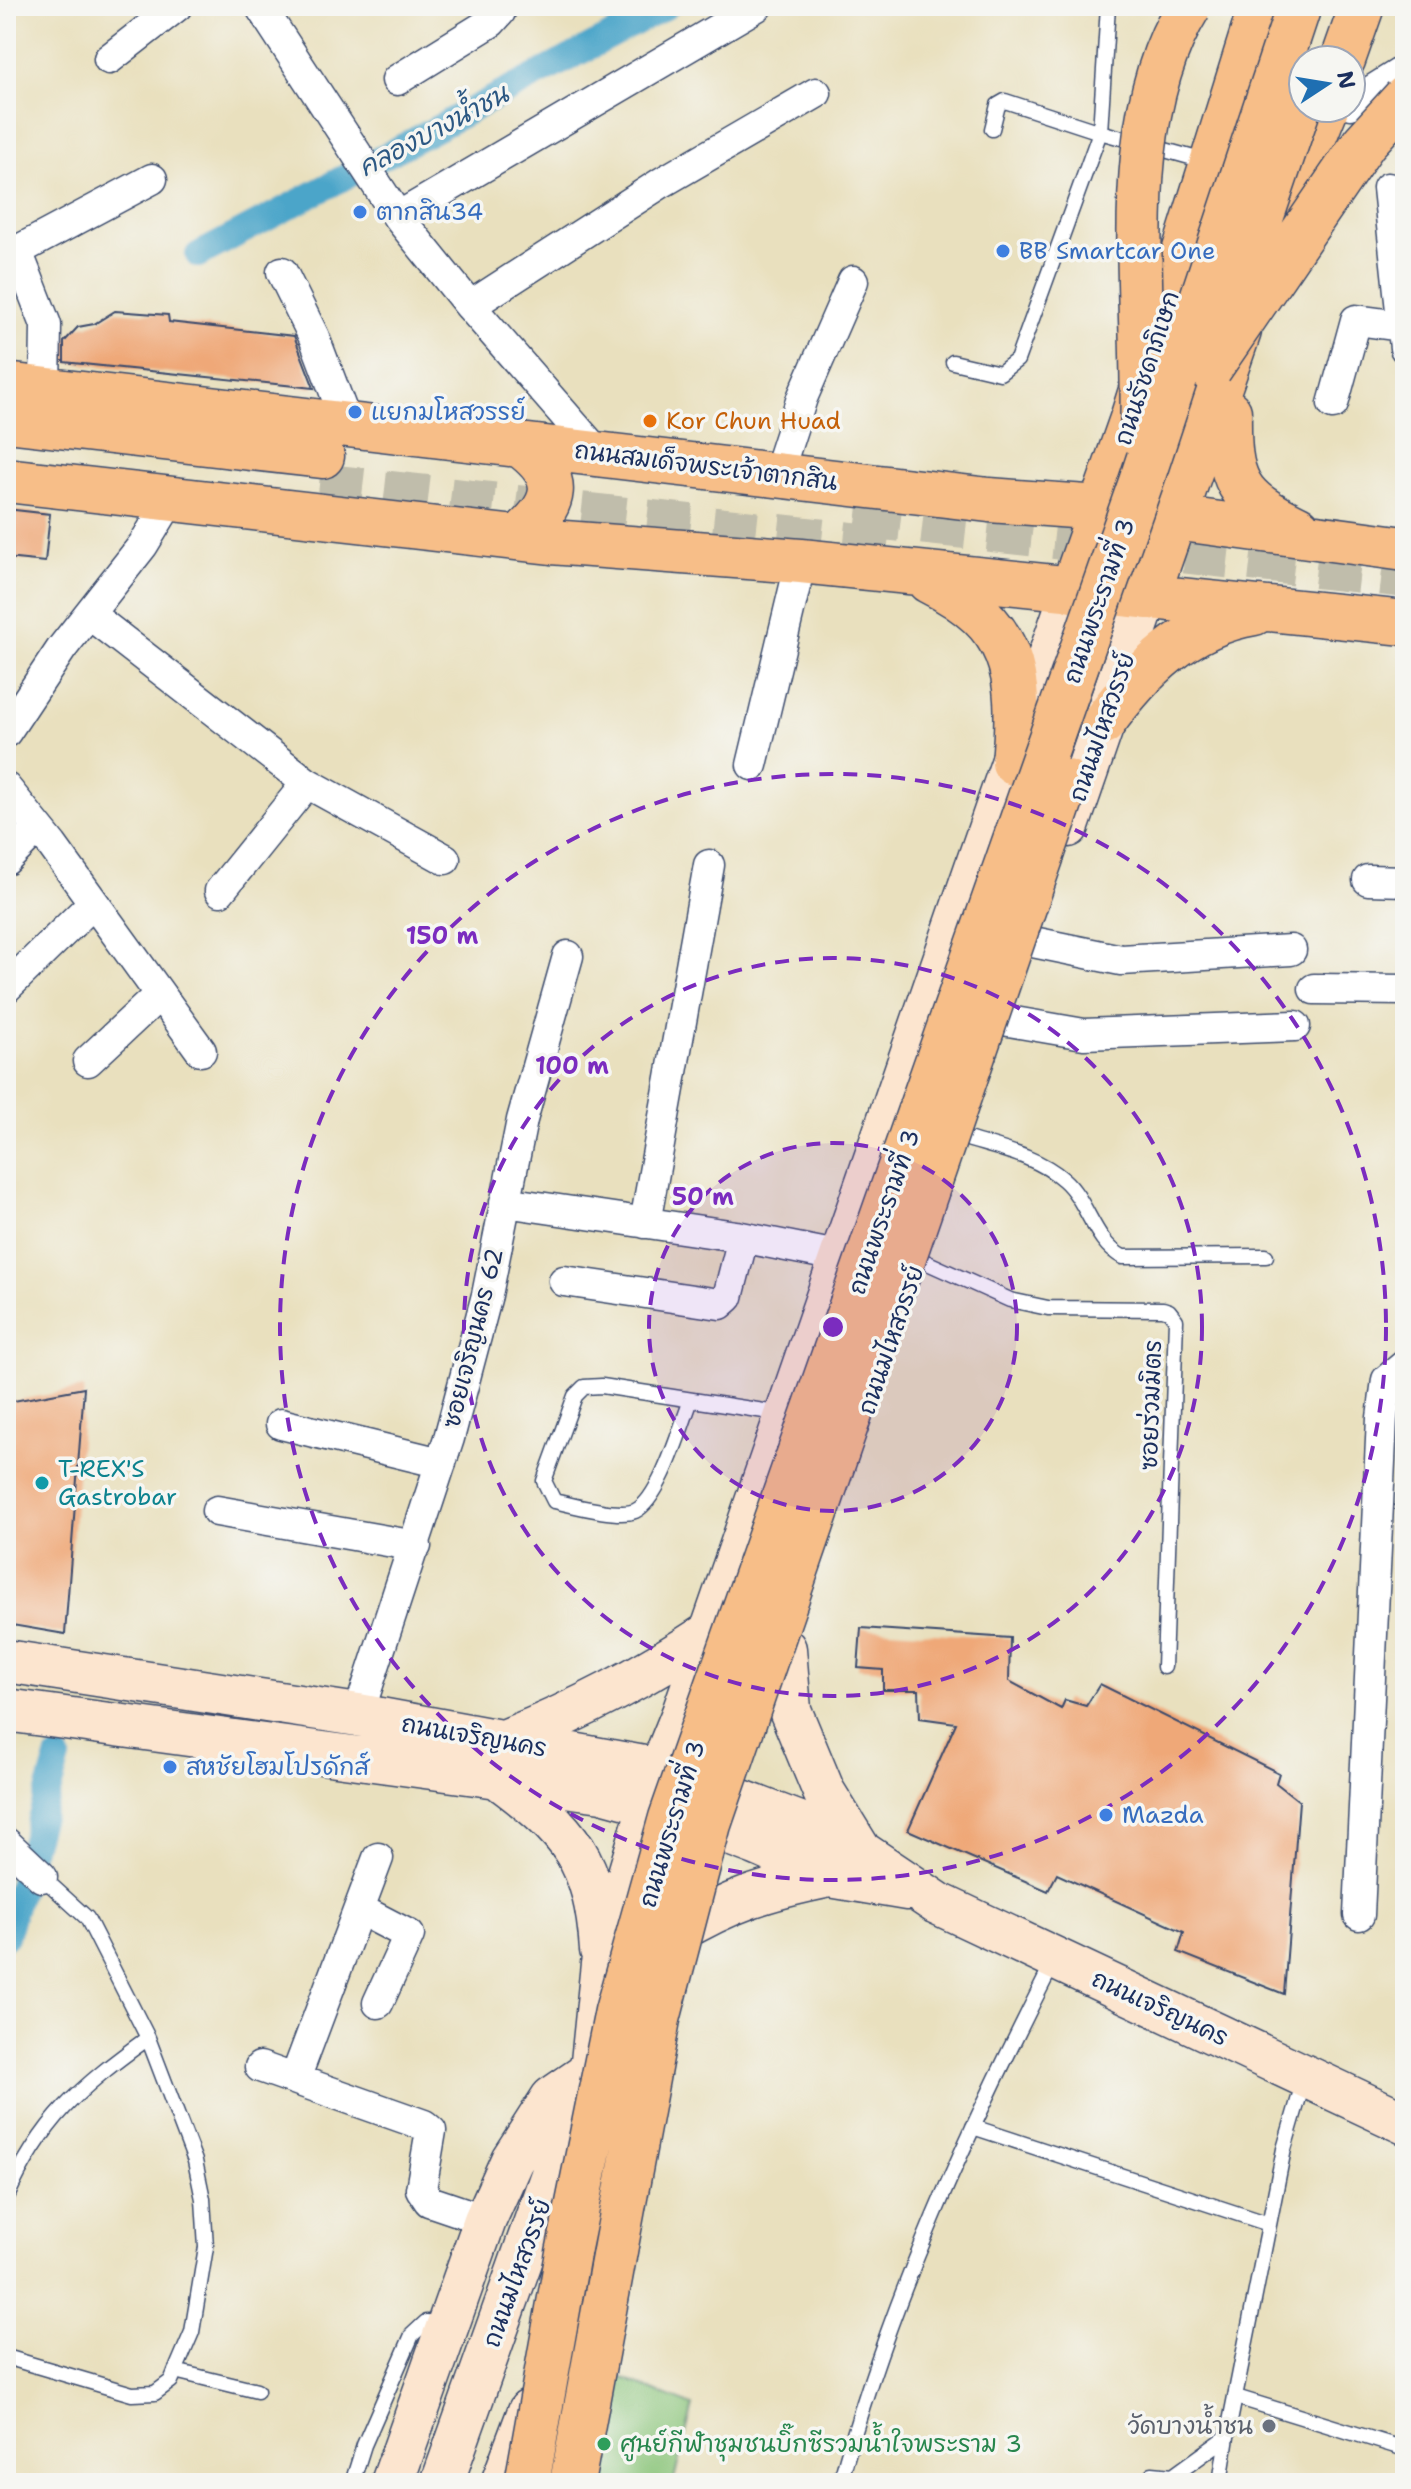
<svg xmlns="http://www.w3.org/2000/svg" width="1411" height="2489" font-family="'Shantell Sans','Playpen Sans Thai',sans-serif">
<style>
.green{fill:#8bc57a;stroke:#537a6c;stroke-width:2}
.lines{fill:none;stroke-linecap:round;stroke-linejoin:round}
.canal{stroke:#4ba5c9;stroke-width:26}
.building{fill:#efa878}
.primary-tunnel{stroke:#c0bdab;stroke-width:44;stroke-dasharray:44 22;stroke-linecap:butt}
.service-casing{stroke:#3a4a6c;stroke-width:17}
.minor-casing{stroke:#3a4a6c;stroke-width:33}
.secondary-casing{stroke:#3a4a6c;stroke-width:45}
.primary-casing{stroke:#3a4a6c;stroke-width:47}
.service{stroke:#fff;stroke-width:14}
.minor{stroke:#fff;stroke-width:30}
.secondary{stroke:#fce5cf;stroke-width:42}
.primary{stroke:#f7be88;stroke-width:44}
.primary-bridge-casing{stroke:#3a4a6c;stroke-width:47;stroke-linecap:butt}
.primary-bridge{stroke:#f7be88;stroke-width:44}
.ring{fill:none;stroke:#7b2cbf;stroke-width:4;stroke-dasharray:14 10}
.shop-dot{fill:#3f7fe0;stroke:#f6f6f2;stroke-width:3}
.food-dot{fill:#e8710a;stroke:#f6f6f2;stroke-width:3}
.culture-dot{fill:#0f9aa8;stroke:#f6f6f2;stroke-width:3}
.worship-dot{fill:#6b7280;stroke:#f6f6f2;stroke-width:3}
.leisure-dot{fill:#2e9e5b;stroke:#f6f6f2;stroke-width:3}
.labels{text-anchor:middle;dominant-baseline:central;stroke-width:7;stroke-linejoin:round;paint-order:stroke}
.shop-label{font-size:24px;fill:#366cbe;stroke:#f6f6f2;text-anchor:start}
.street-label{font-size:24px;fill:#1b2f5e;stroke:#f6f6f2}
.food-label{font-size:24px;fill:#c56008;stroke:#f6f6f2;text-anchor:start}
.culture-label{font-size:24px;fill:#0d838f;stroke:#f6f6f2;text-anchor:start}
.worship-label{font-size:24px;fill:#5b616d;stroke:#f6f6f2;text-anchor:end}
.leisure-label{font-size:24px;fill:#27864d;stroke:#f6f6f2;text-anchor:start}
.water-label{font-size:26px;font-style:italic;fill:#2c5883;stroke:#f6f6f2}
.centre{fill:#7b2cbf;stroke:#f6f6f2;stroke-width:4}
.ring-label{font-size:24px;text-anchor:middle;font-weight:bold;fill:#7b2cbf;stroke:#f6f6f2;stroke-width:7;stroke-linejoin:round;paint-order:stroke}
</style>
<rect width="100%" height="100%" fill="#f6f6f2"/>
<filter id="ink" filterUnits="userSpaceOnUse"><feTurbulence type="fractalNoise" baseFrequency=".0125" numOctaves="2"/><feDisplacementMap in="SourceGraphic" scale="16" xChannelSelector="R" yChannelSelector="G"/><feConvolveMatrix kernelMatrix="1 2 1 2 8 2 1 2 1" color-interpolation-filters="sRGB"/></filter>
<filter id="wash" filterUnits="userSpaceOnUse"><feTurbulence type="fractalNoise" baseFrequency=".006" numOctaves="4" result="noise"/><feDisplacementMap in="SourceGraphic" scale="32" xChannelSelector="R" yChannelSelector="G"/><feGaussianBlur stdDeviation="1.8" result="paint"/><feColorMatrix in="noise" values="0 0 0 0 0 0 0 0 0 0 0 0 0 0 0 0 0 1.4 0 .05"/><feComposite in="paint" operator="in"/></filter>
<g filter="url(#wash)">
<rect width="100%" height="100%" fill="#e9e0be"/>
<path class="green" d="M564,2355L693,2406L673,2483H508Z"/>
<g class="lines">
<path class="canal" d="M198,255L667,6
M6,1936L58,1758"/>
</g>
<g id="blocks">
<path class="building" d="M115,311L168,315L169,322L294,336L314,388L64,362V342L78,327L94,324Z
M6,509L50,514L45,562L6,558Z
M84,1388L65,1634L6,1624L8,1402Z
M861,1628L1010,1638L1009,1681L1061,1709L1065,1700L1086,1706L1100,1684L1279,1773L1276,1783L1299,1801L1284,1994L1178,1952L1184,1932L1057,1874L1048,1891L908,1830L956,1723L920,1718L919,1690H883V1670L858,1668Z"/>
</g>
</g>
<g filter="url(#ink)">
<use href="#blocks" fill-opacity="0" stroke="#3a4a6c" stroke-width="2"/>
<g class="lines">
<path class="primary-tunnel" d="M319,485L906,550
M857,515L1405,576"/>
<g class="service-casing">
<path id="service" d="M1108,6L1100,132L1208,162
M953,362L1000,373L1017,360L1100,132L1005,101L998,105L992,129
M961,1137C995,1148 1036,1155 1064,1180C1088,1201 1094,1243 1123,1257L1266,1256
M919,1259L1010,1300L1048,1308L1163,1309L1169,1311L1176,1320L1164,1667
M691,1400C681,1426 660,1500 635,1511C618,1518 572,1505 554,1501L544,1481L575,1396L584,1387L602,1386L783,1414
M973,2127L1269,2224
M6,2199C41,2120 80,2087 148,2038
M6,2357L132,2394L155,2393L171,2381L192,2332L206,2247L203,2199L195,2161L148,2038L87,1918L42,1877
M175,2371L257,2391
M1236,2397L1405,2449
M1152,2474L1173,2476L1227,2437L1284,2149L1304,2080
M352,2483L364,2445L412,2335L426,2322L444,2324
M840,2483C889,2302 968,2130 1053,1963
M1220,2483L1227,2437"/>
</g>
<g class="minor-casing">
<path id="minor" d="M260,6L398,217L470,306L598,453
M109,59L177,6
M397,80L491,22L500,12
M1351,104L1405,70
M1388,188L1405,348
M398,217L757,6
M282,272L314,337L347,424
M470,306L661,183L816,93
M45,390L46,325L17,251L152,179
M1333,404L1356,320L1401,326
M777,475L802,398L853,281
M89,614L307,783L445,859
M6,732L62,648L143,545L171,499
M752,765L801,561
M6,788L52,845L201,1051
M6,860L37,829
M1368,880L1405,881
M220,891L307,783
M1028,941L1121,960L1291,950
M6,988L91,905
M1314,989L1405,990
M1003,1020L1084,1034L1295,1026
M88,1061L159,995
M505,1202L736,1236L842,1257
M645,1223L709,865
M564,1281L720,1304L728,1297L743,1238
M281,1424L441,1463
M217,1511L416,1546
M358,1715L449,1438L487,1295L522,1120L568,956
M6,1843L42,1877
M359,1909L409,1935L378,2003
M1359,1915L1382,1418L1387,1380L1405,1365
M260,2067L424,2125L431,2131L421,2189L429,2201L485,2220
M295,2079L378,1858"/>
</g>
<g class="secondary-casing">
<path id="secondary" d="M1068,826L1147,597
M785,1649L790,1710L824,1792L861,1852
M6,1661L358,1715L660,1770L810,1827L861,1852L937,1903L1405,2123
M6,1710L602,1791L650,1804L756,1844L830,1876L907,1889
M504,1741C582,1709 640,1679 711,1632
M500,1779C570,1831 595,1860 601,1950
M675,1933C731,1900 766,1889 830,1876
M571,2313L608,2185
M392,2483L485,2220L512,2160L552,2098L587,2074
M442,2483L592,2062L602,1964L660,1770L683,1713L1072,590
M502,2483L529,2411"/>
</g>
<g class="primary-casing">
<path id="primary" d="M1343,60L1362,6
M1271,244L1326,108
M6,385L989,500L1101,508L1405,549
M1229,412C1228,480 1235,498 1298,528
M6,420L322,456
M6,480L551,542L801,561L1405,623
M518,538C557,504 566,479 519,444
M929,581C1015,624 1022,672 1014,763
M1072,590L1133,416L1261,6
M1147,597L1239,331
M1103,723C1141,671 1186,624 1254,613"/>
</g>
<use href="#service" class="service"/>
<use href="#minor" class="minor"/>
<use href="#secondary" class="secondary"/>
<use href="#primary" class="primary"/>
<g class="primary-bridge-casing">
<path id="primary-bridge" d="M1224,327L1303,95
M1210,368L1364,143L1405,98
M1142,436C1148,300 1114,126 1189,6
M527,2483L568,2253L617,2011L671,1818L1141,482L1299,6
M572,2483L658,2019L709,1824L1067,782"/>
</g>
<use href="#primary-bridge" class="primary-bridge"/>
</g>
</g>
<circle cx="833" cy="1327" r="184" fill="#7b2cbf" fill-opacity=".12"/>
<g class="ring">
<circle cx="833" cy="1327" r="184"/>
<circle cx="833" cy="1327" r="369"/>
<circle cx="833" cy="1327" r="553"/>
</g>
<g class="shop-dot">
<circle cx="360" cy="212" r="8"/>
<circle cx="1003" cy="251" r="8"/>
<circle cx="355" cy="412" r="8"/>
<circle cx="170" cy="1767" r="8"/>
<circle cx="1106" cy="1815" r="8"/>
</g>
<circle class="food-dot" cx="650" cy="421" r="8"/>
<circle class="culture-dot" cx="42" cy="1483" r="8"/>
<circle class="worship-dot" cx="1269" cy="2426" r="8"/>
<circle class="leisure-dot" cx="604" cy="2444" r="8"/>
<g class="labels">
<g class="shop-label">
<text x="376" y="212">ตากสิน34</text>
<text x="1019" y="251">BB Smartcar One</text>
<text x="371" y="412">แยกมโหสวรรย์</text>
<text x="186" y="1767">สหชัยโฮมโปรดักส์</text>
<text x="1122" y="1815">Mazda</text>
</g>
<g class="street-label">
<text transform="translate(1147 368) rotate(-72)">ถนนรัชดาภิเษก</text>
<text transform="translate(706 466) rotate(7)">ถนนสมเด็จพระเจ้าตากสิน</text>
<text transform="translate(1099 601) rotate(-71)">ถนนพระรามที่ 3</text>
<text transform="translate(1102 727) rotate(-71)">ถนนมไหสวรรย์</text>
<text transform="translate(884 1212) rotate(-71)">ถนนพระรามที่ 3</text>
<text transform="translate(473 1338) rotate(-76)">ซอยเจริญนคร 62</text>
<text transform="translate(891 1340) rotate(-71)">ถนนมไหสวรรย์</text>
<text transform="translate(1151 1405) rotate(-88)">ซอยร่วมมิตร</text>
<text transform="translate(474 1736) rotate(10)">ถนนเจริญนคร</text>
<text transform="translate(672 1824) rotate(-73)">ถนนพระรามที่ 3</text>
<text transform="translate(1160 2008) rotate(25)">ถนนเจริญนคร</text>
<text transform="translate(517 2273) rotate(-70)">ถนนมไหสวรรย์</text>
</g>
<g class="food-label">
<text x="666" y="421">Kor Chun Huad</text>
</g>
<g class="culture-label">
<text x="58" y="1469">T-REX'S<tspan x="58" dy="28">Gastrobar</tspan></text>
</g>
<g class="worship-label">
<text x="1253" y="2426">วัดบางน้ำชน</text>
</g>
<g class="leisure-label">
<text x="620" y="2444">ศูนย์กีฬาชุมชนบิ๊กซีรวมน้ำใจพระราม 3</text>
</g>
<g class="water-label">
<text transform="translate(433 130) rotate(-28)">คลองบางน้ำชน</text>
</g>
</g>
<circle cx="833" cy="1327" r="12" class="centre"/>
<g class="ring-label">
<text x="442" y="944">150 m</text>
<text x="572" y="1074">100 m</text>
<text x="703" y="1205">50 m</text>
</g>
<rect width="1411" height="2489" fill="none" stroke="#f6f6f2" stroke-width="32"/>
<g transform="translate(1327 84) rotate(78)"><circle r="38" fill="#f6f6f2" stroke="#9ea6b7" stroke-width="2"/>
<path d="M0-6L14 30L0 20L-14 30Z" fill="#1f6fb2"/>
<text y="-12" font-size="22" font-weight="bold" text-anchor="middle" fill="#1b2f5e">N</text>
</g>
</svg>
